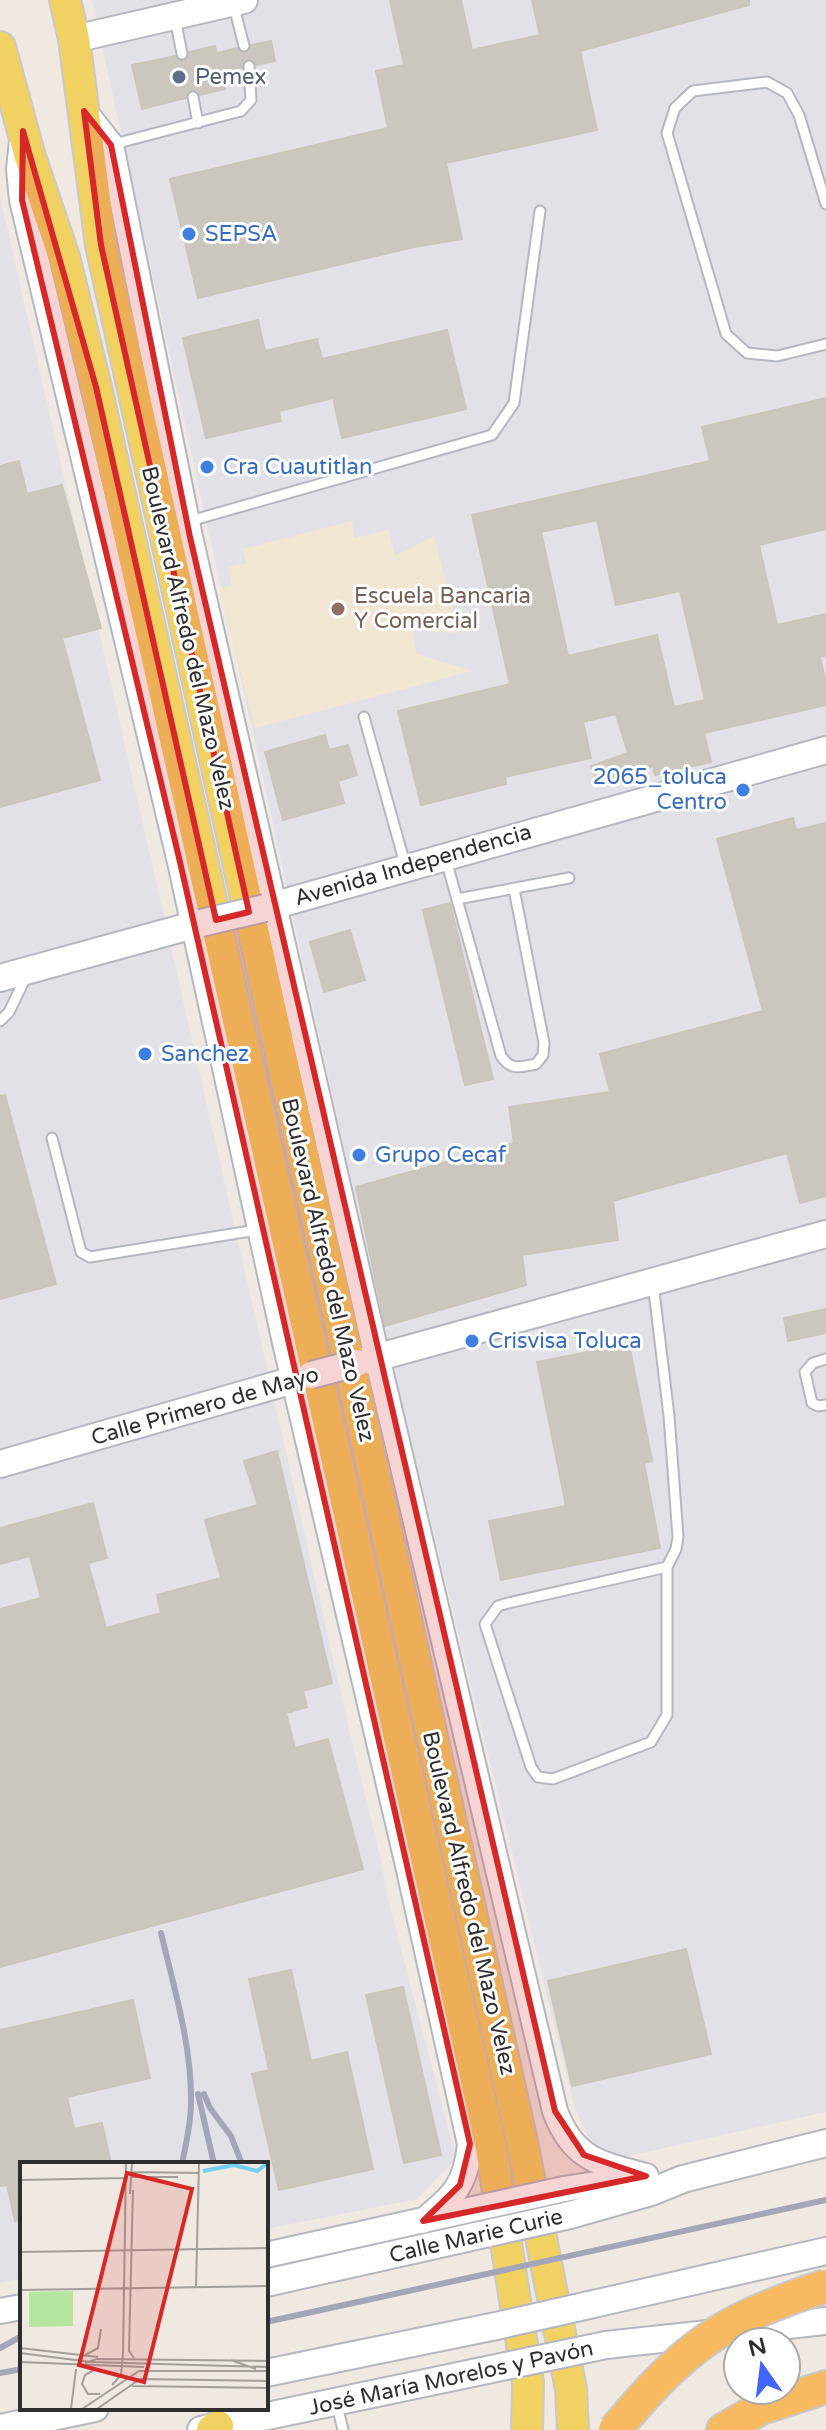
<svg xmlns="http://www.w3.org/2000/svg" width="826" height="2430" font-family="'Varela Round',sans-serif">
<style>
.industrial{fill:#e3e1e8}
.education{fill:#f0e6d1}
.building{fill:#cbc7bf;stroke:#cbc5ba;stroke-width:2;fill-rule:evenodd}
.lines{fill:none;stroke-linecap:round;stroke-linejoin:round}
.service-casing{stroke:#b4b7c1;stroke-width:13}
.tertiary-casing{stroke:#b4b7c1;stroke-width:28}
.secondary-casing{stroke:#b4b7c1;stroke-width:30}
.primary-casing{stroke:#c9c9c9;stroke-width:34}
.trunk-casing{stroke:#c9c9c9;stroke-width:36}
.service{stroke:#fff;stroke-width:9}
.tertiary{stroke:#fff;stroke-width:24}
.secondary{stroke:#fff;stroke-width:26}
.primary{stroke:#f2d163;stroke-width:30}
.trunk{stroke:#f8ba60;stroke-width:32}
.rail{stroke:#a3a6b8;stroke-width:6}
.tertiary-bridge-casing{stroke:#b4b7c1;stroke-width:28;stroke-linecap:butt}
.secondary-bridge-casing{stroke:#b4b7c1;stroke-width:30;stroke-linecap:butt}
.trunk-bridge-casing{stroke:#c9c9c9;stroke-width:36;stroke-linecap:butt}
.tertiary-bridge{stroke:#fff;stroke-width:24}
.secondary-bridge{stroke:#fff;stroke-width:26}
.trunk-bridge{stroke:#f8ba60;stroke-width:32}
.marked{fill:#d62828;fill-opacity:0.2;stroke:#d62828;stroke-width:6;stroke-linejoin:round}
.service-dot{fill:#5c6f8a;stroke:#fff;stroke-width:3}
.shop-dot{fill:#3f7fe0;stroke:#fff;stroke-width:3}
.education-dot{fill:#8d6e63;stroke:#fff;stroke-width:3}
.labels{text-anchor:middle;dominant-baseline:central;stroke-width:6;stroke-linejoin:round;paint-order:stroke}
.service-label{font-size:22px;fill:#4e5e75;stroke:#fff;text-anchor:start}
.shop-label{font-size:22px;fill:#366cbe;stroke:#fff;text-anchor:start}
.education-label{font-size:22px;fill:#785e54;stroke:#fff;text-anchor:start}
.street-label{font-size:22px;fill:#2e2e2e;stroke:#fff}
.inset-river{fill:none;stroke:#75cff0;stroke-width:4}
.inset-road{fill:none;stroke:#a29e99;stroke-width:2}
.view{fill:#d62828;fill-opacity:0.15;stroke:#d62828;stroke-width:4}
.inset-edge{fill:none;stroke:#2e2e2e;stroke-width:4}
</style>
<rect width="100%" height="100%" fill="#efe9e1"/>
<path class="industrial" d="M92,0H826V2112L624,2157L591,2142L575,2109L382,1321Z
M0,197L349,1729L381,1860L388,1900L456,2159L417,2199L266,2229V2164H22V2278L0,2283Z"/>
<path class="education" d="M352,521L354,538L388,530L395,556L434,536L459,633L412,630L417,654L473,671L255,728L219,588L232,585L228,567L246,563L243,549Z"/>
<path class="building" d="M390,0H461L472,50L540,35L532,0H749V5L580,51L597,130L446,163L462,239L414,247L198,298L170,179L388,128L376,71L404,65Z
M271,41L275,61L256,65L253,60L248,59L243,62L242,68L221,73L225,89L200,95L196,90H191L186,98L142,109L132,65L175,56L179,61H184L189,52L215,46L217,53L237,48L245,53L250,51L251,45Z
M258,320L265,351L317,339L322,359L447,330L466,409L342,438L333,398L279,411L281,421L206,438L183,338Z
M826,398V529L759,545L777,625L826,614V656L820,657L826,683V705L704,733L711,762L655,775L653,766L616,777V780L598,786L591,766L628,753L616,714L583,722L591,758L505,777L506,784L421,805L398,711L510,684L472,515L710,461L702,427ZM597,520L616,605L680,591L705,700L674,707L657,635L568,656L541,532Z
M19,461L27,494L62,485L101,628L62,638L100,780L0,807V466Z
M325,735L329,750L348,745L357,775L338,781L344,803L283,820L265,752Z
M793,818L796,830L826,823V1196L800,1203L787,1153L637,1194L613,1201L618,1240L522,1255L526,1285L385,1326L356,1187L514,1143L509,1107L610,1092L600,1054L763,1011L717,839Z
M450,903L493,1079L465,1085L423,910Z
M350,930L365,980L324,992L310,942Z
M5,1095L56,1284L0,1299V1096Z
M826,1309V1333L788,1341L784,1318Z
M629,1344L652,1461L644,1463L660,1548L501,1580L489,1521L566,1506L537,1362Z
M277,1451L332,1683L303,1691L307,1707L286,1713L295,1748L328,1739L363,1869L0,1967V1609L41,1598L30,1556L0,1564V1528L93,1503L107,1558L88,1563L106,1628L161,1613L157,1595L221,1578L205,1520L258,1505L244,1461Z
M686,1949L711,2054L572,2086L548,1981Z
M291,1970L311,2061L347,2052L373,2169L279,2190L252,2074L269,2070L249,1979Z
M403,1987L441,2155L404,2163L366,1995Z
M133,2000L150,2078L67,2097L74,2129L102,2123L111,2164H22V2220L15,2221L7,2185L0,2186V2030Z"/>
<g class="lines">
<g class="service-casing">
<path id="service" d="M233,3L244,46
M175,18L182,54
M193,97L198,123
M114,144L241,111L251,100L249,66
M826,204L799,115L787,93L767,82L693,91L675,108L667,133L726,334L747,353L777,356L826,344
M190,521L492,435L514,403L540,211
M364,717L405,864
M446,860L501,1056C511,1071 520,1067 536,1064L543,1055L544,1043L514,889
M457,899L569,878
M0,1021L9,1012L26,977
M52,1138L81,1252L90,1257L257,1230
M653,1283L669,1416L678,1537L676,1549L667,1567L508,1603L498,1606L485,1624L531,1767L538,1777L553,1779L651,1742L667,1715V1567
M826,1359L813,1363L805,1372L812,1403L818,1406L826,1405
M337,2405L343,2430"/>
</g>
<g class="tertiary-casing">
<path id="tertiary" d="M84,111L111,145L190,537L377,1357L555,2111C573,2160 601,2164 646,2176
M22,141L19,169L22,200L180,862L286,1347L407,1861L470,2144C466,2185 454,2196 423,2221
M564,2189L633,2178
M266,2255L478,2208
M0,2311L22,2307"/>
</g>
<g class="secondary-casing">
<path id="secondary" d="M74,39L244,0
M265,908L826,750
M0,978L201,923
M357,1363L826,1234
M0,1464L311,1375
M570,2215L651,2192L683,2179L826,2143
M266,2283L489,2233
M598,2303L826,2251
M606,2345L826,2321
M266,2373L496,2326
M0,2428L95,2408
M201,2430L506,2366"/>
</g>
<g class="primary-casing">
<path id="primary" d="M65,0L74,39L101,245L522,2142L571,2389L573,2430
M0,47L30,157L64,257L96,387L491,2148L528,2383L527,2430
M212,2430L218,2426"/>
</g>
<g class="trunk-casing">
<path id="trunk" d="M723,2430L761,2408L826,2387"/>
</g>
<use href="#service" class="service"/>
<use href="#tertiary" class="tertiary"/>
<use href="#secondary" class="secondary"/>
<use href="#primary" class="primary"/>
<use href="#trunk" class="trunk"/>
<path class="rail" d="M161,1933C174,1988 192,2046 191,2103C191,2123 186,2144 182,2164
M198,2094L214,2164
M204,2094L210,2108L231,2136L242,2164
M266,2322L826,2200
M0,2348L22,2336
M0,2373L22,2369"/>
<g class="tertiary-bridge-casing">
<path id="tertiary-bridge" d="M478,2208L564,2189"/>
</g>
<g class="secondary-bridge-casing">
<path id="secondary-bridge" d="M201,923L265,908
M311,1375L357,1363
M489,2233L570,2215
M496,2326L598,2303
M506,2366L606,2345"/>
</g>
<g class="trunk-bridge-casing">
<path id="trunk-bridge" d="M615,2430C649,2389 686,2348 734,2323C763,2307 795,2296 826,2286"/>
</g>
<use href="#tertiary-bridge" class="tertiary-bridge"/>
<use href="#secondary-bridge" class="secondary-bridge"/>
<use href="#trunk-bridge" class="trunk-bridge"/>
</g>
<path class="marked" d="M84,111L111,145L190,537L555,2111L584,2155L646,2176L423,2221L460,2185L470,2144L180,862L22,200L23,131L96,387L216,920L249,912L101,245Z"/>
<circle class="service-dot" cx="179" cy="77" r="8"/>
<g class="shop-dot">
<circle cx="189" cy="234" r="8"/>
<circle cx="207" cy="467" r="8"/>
<circle cx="743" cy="790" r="8"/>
<circle cx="145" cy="1054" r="8"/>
<circle cx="359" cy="1155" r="8"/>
<circle cx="472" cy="1341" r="8"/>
</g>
<circle class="education-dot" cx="338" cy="609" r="8"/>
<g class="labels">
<g class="service-label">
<text x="195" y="77">Pemex</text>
</g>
<g class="shop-label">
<text x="205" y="234">SEPSA</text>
<text x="223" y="467">Cra Cuautitlan</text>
<text x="727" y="777" text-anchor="end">2065_toluca<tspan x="727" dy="25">Centro</tspan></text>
<text x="161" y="1054">Sanchez</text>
<text x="375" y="1155">Grupo Cecaf</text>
<text x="488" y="1341">Crisvisa Toluca</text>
</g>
<g class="education-label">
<text x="354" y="596">Escuela Bancaria<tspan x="354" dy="25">Y Comercial</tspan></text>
</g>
<g class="street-label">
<text transform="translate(188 638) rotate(77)">Boulevard Alfredo del Mazo Velez</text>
<text transform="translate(413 865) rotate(-16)">Avenida Independencia</text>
<text transform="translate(328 1270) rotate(77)">Boulevard Alfredo del Mazo Velez</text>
<text transform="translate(205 1406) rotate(-16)">Calle Primero de Mayo</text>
<text transform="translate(469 1903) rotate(77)">Boulevard Alfredo del Mazo Velez</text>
<text transform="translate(476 2236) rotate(-13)">Calle Marie Curie</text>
<text transform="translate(451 2378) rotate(-12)">José María Morelos y Pavón</text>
</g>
</g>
<g transform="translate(20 2162)">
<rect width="248" height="248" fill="#efe9e1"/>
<path d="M53,129V164L9,165V130Z" fill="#b6e59e"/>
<path class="inset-river" d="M183,9L214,3L237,9L248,1"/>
<path class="inset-road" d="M112,10L178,11M112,15H158M0,18L106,16M113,28L109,189L114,196M110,32L112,1M0,90L248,86M176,124L179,1M0,128L248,124M0,186L78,195M0,191L71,200L248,205M58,197L78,186L81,167M211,198L236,207M0,200L124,205M65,201L77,197L248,199M76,207L65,213L62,222L68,232H80M92,223L101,213L103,191L106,1M112,224L248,226M51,247L56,207M62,247L119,209H248M77,247L120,217L248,219"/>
<path class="view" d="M107,11L172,27L124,220L59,203Z"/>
<rect width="248" height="248" class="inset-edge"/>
</g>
<g transform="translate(762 2366) rotate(346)"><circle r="38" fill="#ffffff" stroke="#ababab" stroke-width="2"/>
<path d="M0-6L14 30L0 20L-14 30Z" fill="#4264fb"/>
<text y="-12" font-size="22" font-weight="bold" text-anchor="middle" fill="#2e2e2e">N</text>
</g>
</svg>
